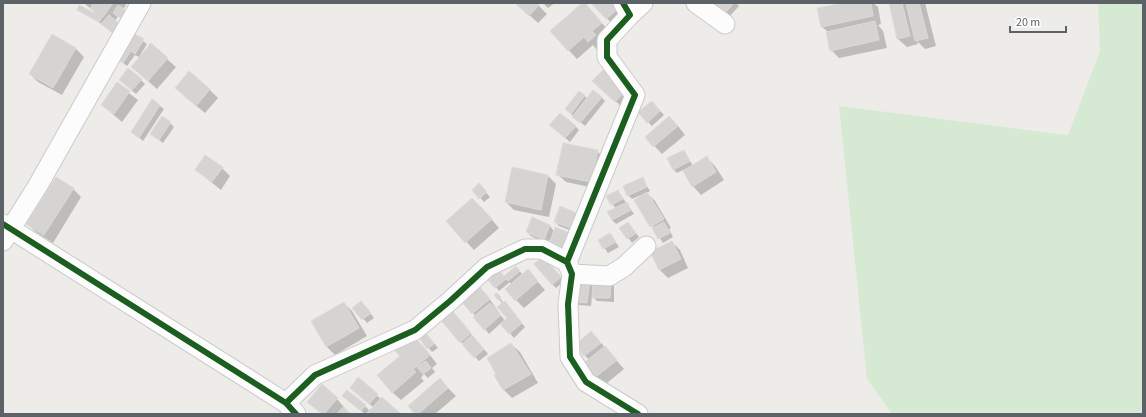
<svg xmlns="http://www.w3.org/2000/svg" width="1146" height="417" font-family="'Source Sans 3',sans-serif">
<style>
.green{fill:#d6ead3}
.shadow{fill:#0003}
.building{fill:#d5d4d2;stroke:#dddbd8}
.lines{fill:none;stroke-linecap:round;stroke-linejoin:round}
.street-casing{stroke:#cacaca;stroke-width:21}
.street{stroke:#fcfcfc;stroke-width:19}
.cycleway-casing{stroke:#fff;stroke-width:8}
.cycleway{stroke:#1b5e20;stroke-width:6}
</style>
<rect width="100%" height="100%" fill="#eeece8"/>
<path class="green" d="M1098,3H1143V414H892L867,379L839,106L1068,135L1100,51Z"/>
<path class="shadow" d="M84,3H127L123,10L126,22L118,16L115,21L118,38L105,26L78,10L99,16Z
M516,3H536L547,14L538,23Z
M543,3H555L548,8Z
M584,3L609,31L604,44L597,50L593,45L577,59L551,31Z
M593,3H614L626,16L615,27Z
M704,3H736L739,6L730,16L718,5L713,10Z
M849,3H873L878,7L881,24L878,25L883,31L887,48L839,58L831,50L827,31L822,27Z
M890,3H925L936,46L925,49L917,41L918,44L907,47L898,39Z
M133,34L147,44L139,57L135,55L127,66L118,59Z
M52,36L76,49L84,57L62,95L38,82L30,74Z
M151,45L176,67L157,89L141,75Z
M141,80L145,84L136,94L124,84Z
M594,81L634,99L624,109Z
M117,84L138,100L122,122L102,105Z
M209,89L218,98L205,113L184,96Z
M580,92L588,99L601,97L605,101L585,126L570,113Z
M153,101L164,109L143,141L132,132Z
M656,106L664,115L652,126L648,122Z
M170,123L174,127L163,143L151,134Z
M575,126L579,130L570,142L555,129Z
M678,126L685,135L662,154L646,137Z
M597,151L606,160L599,189L566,182L557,174Z
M684,151L693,166L707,158L715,166L724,180L701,195L693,186L683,170L677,173L673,169Z
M222,168L230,176L221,190L196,170Z
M513,168L548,176L556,184L549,217L514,210L506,202Z
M642,178L650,191L647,193L655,201L671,228L669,229L673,237L663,243L636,200L642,196L641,195L632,199L628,195Z
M73,189L81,197L53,243L36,232L27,224Z
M483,189L490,197L484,202L473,190Z
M618,191L634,214L616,224L612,220L616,209L608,197Z
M481,207L499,228L474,250L447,221Z
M578,215L577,233L559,226L555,222Z
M533,219L550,226L570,252L555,245L549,240L548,244L531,236L527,232Z
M628,223L639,237L632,243L621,228Z
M610,234L619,247L608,253L599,240Z
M672,242L680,250L688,268L668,278L660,270L651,252Z
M547,262L564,281L556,288L552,284Z
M516,267L523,275L528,271L545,290L524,308L516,300L510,282L499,291L496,287Z
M578,279L610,281L614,285V302L597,301L592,296L591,306L579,305L575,301Z
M486,294L505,321L508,318L503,304L495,295L496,294L525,327L514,338L501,323L489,334L473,313Z
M344,303L352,311L367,336L335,355L327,347L312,322Z
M365,306L374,318L367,323L354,308Z
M451,310L488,354L479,361L461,342Z
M424,331L438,348L432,352L418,335Z
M595,336L624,369L601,388L593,380L589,360L576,345Z
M511,344L520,352L538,383L512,398L504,390L495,376L498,374Z
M422,345L437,364L432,368L435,372L428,378L424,374L421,378L424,381L401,400L392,392Z
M358,379L381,399L399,414H372L369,411L365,414L347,400L365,406L370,411L373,407L355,391Z
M440,380L456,396L435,414H416Z
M337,399L350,414H322L309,402Z"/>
<path class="building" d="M94,3H113L103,17L90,8Z
M515,3H537L539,5L529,16Z
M582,3H585L602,23L592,31L596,35L588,42L584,37L568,51L550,31Z
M591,3H615L619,8L606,19Z
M715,3H734L726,12Z
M844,3H871L873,16L821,27L817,8Z
M889,3H902L910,36L897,39Z
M906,3H919L928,38L915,41Z
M79,5L102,17L99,22L77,10Z
M118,5L127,11L122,19L113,13Z
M109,15L121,25L114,34L101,24Z
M875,21L879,40L830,51L826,32Z
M133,33L144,39L135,54L131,51L123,63L116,59Z
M52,34L76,48L53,88L29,74Z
M151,43L168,58L148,81L131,67Z
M128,68L142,79L132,90L119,80Z
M604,69L626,90L615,102L592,81Z
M189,71L210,89L196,106L175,88Z
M117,82L130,91L114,114L101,105Z
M593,90L602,97L580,123L572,117Z
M579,91L585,95L571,114L565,109Z
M152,99L160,105L139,138L131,132Z
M652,101L660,111L647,123L638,112Z
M560,113L576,126L565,138L549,125Z
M162,116L171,122L159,140L150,134Z
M669,116L678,126L653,147L645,137Z
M563,143L598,150L591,182L556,175Z
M684,150L690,161L673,170L667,158Z
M205,155L223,167L212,182L195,170Z
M707,156L716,172L692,187L683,171Z
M512,167L548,175L541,210L505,202Z
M56,177L74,188L44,235L26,224Z
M643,177L647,187L627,196L623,186Z
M479,183L487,192L479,199L472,190Z
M618,190L623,199L611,205L606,196Z
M647,192L664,219L650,227L634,200Z
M472,198L492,219L465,243L446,221Z
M627,202L631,210L612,220L607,212Z
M560,206L579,214L573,229L554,222Z
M532,217L550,225L544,240L526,232Z
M628,222L636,233L627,239L619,228Z
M664,222L670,233L658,239L652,228Z
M555,227L572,234L566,249L550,242Z
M610,233L616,242L603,249L598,240Z
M672,241L681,259L659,270L650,252Z
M543,256L561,277L552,285L534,264Z
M516,266L520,271L508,281L506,279L495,288L485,277L497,267L504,276Z
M528,269L538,281L515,301L505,289Z
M577,278L590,279L587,303L574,302Z
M593,279L611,280L610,298H592Z
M478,285L490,299L472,314L460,300Z
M497,293L501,297L498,300L494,295Z
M361,301L371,313L362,320L352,308Z
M505,301L522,323L509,334L500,324L507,318L497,307Z
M344,302L359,328L326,347L311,321Z
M490,303L501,315L484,330L473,317Z
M451,309L471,333L460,343L440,319Z
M424,330L434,344L427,349L417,335Z
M591,331L601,343L584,356L575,345Z
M472,335L484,349L474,358L462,344Z
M414,336L430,355L413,369L416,372L392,393L377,375L400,356L395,351Z
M511,343L531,374L503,390L494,375L496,374L487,358Z
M605,346L617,360L592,380L580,366Z
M426,361L431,368L423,374L417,367Z
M358,377L378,394L369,404L350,388Z
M440,378L448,388L418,414H415L408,406Z
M322,384L338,398L324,414H322L307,402Z
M347,390L366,405L361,411L342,396Z
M382,397L401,414H371L368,412Z
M343,407L351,414H337Z"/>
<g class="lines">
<g class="street-casing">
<path id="street" d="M696,3L725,24
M630,15L643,3
M3,224L286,403L296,414
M3,241L37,187L141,3
M567,262L635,95L607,57V40L630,15L623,3
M572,274L609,276L624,267L646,246
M286,403L315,375L415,330L450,301L487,267L525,249H542L567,262L572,274L568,304L570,357L586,382L638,414"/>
</g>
<use href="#street" class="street"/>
<g class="cycleway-casing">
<path id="cycleway" d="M3,224L286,403L296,414
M567,262L635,95L607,57V40L630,15L623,3
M286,403L315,375L415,330L450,301L487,267L525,249H542L567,262L572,274L568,304L570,357L586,382L638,414"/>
</g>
<use href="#cycleway" class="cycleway"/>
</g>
<rect width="1146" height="417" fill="none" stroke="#5d6266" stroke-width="8"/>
<path d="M1010 26v6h56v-6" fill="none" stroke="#5d6266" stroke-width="2"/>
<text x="1016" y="26" font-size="12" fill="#5d6266" stroke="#ffffff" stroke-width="3" paint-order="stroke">20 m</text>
</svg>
